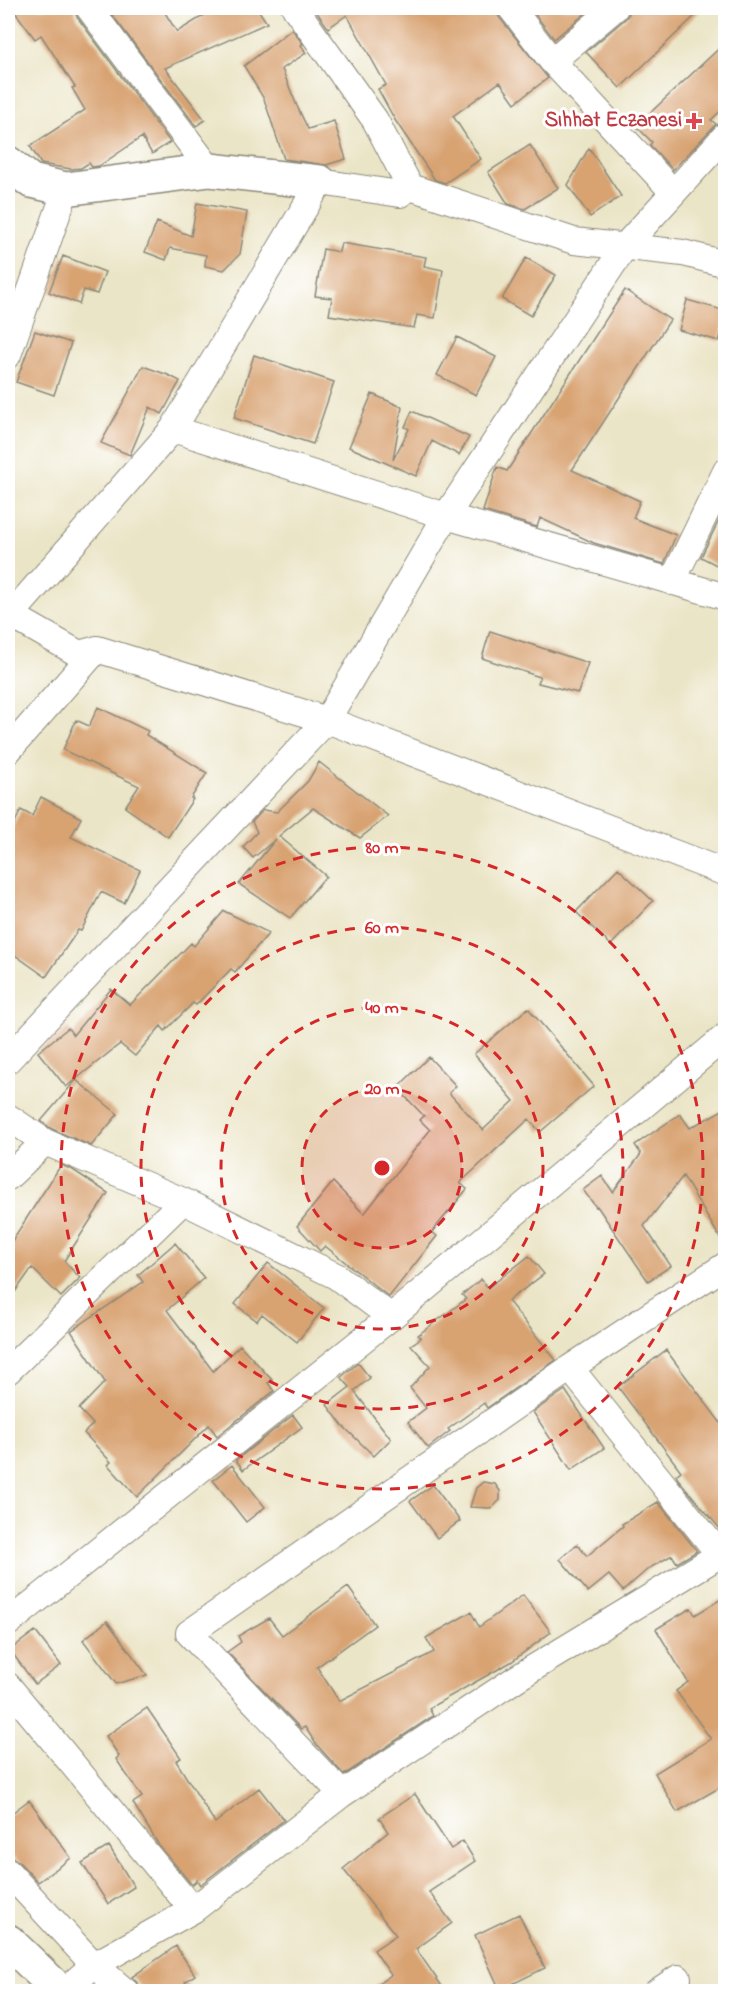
<svg xmlns="http://www.w3.org/2000/svg" width="733" height="1999" font-family="'Indie Flower',sans-serif">
<style>
.building{fill:#d8a271}
.lines{fill:none;stroke-linecap:round;stroke-linejoin:round}
.street-casing{stroke:#8b8879;stroke-width:28}
.secondary-casing{stroke:#8b8879;stroke-width:36}
.primary-casing{stroke:#8b8879;stroke-width:36}
.street{stroke:#fff;stroke-width:26}
.secondary{stroke:#fff;stroke-width:33}
.primary{stroke:#fff;stroke-width:33}
.ring{fill:none;stroke:#d62828;stroke-width:3;stroke-dasharray:10 8}
.health-dot{fill:#e0444e;stroke:#fff;stroke-width:2}
.labels{text-anchor:middle;dominant-baseline:central;stroke-width:6;stroke-linejoin:round;paint-order:stroke}
.health-label{font-size:21px;font-weight:bold;fill:#be3a42;stroke:#fff;text-anchor:end}
.centre{fill:#d62828;stroke:#fff;stroke-width:3}
.ring-label{font-size:18px;text-anchor:middle;font-weight:bold;fill:#d62828;stroke:#fff;stroke-width:6;stroke-linejoin:round;paint-order:stroke}
</style>
<rect width="100%" height="100%" fill="#fff"/>
<filter id="ink" filterUnits="userSpaceOnUse"><feTurbulence type="fractalNoise" baseFrequency=".0167" numOctaves="2"/><feDisplacementMap in="SourceGraphic" scale="12" xChannelSelector="R" yChannelSelector="G"/><feConvolveMatrix kernelMatrix="1 2 1 2 8 2 1 2 1" color-interpolation-filters="sRGB"/></filter>
<filter id="wash" filterUnits="userSpaceOnUse"><feTurbulence type="fractalNoise" baseFrequency=".008" numOctaves="4" result="noise"/><feDisplacementMap in="SourceGraphic" scale="24" xChannelSelector="R" yChannelSelector="G"/><feGaussianBlur stdDeviation="1.35" result="paint"/><feColorMatrix in="noise" values="0 0 0 0 0 0 0 0 0 0 0 0 0 0 0 0 0 1.4 0 .05"/><feComposite in="paint" operator="in"/></filter>
<g filter="url(#wash)">
<rect width="100%" height="100%" fill="#ebe5c7"/>
<g id="blocks">
<path class="building" d="M12,8H74L77,17L170,142L152,154L142,137L99,166L92,167L89,163L81,168L71,169L41,164L30,146L85,110L72,88L75,87L41,35L35,39Z
M107,8H162L177,32L216,8H257L267,23L165,68L205,120L196,126Z
M321,8H496L499,17L548,78L515,103L500,82L453,116L481,159L445,183L435,180L395,120L378,89L386,85L347,15L328,28L316,11Z
M530,8H592L554,39Z
M630,8H703L620,88L586,52L625,19L629,14Z
M292,29L303,44L301,45L306,53L282,69L297,106L308,129L334,121L346,159L326,165L284,159L264,99L244,66Z
M726,42V106L711,120L716,124L673,170L650,145L652,142L636,126Z
M530,145L558,188L525,209L508,204L488,172Z
M589,148L621,196L590,217L568,185Z
M197,203L247,212L240,254L224,270L205,266L206,255L170,248L166,260L145,252L157,222L191,236Z
M341,243L426,257L424,266L443,270L435,318L417,315L414,328L329,315L332,298L315,296L323,249L339,252Z
M63,256L105,272L97,294L84,290L79,304L49,292Z
M526,258L556,275L531,316L502,299Z
M625,290L670,320L572,470L640,501L633,518L676,535L664,564L594,543L540,518L537,527L483,511L497,467L507,471Z
M687,300L726,311V318L719,341L679,330Z
M35,331L71,343L54,395L16,382Z
M457,337L496,357L476,395L437,375Z
M254,355L334,382L313,444L234,418Z
M143,366L168,375L180,381L162,414L150,407L130,455L101,443Z
M372,394L402,407L393,460L409,429L405,427L412,411L469,437L459,455L432,441L416,476L349,447Z
M726,506V570L701,557Z
M490,631L588,663L578,693L538,683L540,677L482,658Z
M98,707L148,731L146,735L207,773L191,798L193,799L168,837L125,807L139,786L63,750L76,720L89,726Z
M319,762L388,816L360,838L313,808L279,836L326,876L290,918L239,884L276,839L253,858L243,847L257,832L252,822L263,810L277,812L308,781Z
M41,797L81,818L71,837L140,870L124,903L101,892L81,931L78,930L46,977L8,950V837L21,810L32,816Z
M618,868L653,901L611,945L576,912Z
M224,911L269,933L235,972L231,969L196,1005L193,1003L165,1031L161,1026L135,1056L120,1044L66,1087L38,1052L68,1028L73,1035L111,989L130,1005L191,943L194,946Z
M528,1008L594,1086L540,1132L529,1119L460,1183L467,1189L432,1232L437,1236L389,1297L325,1246L320,1251L297,1226L333,1182L364,1214L430,1130L420,1120L424,1116L397,1088L429,1057L456,1086L449,1093L483,1130L514,1101L474,1054Z
M76,1080L118,1114L91,1146L52,1129L41,1121Z
M726,1108V1248L683,1176L644,1226L671,1266L648,1281L597,1206L596,1207L583,1190L602,1176L613,1192L641,1154L635,1145L680,1114L690,1128Z
M61,1165L73,1170L108,1193L64,1261L80,1278L61,1297L32,1268L8,1302V1247Z
M175,1243L204,1278L167,1310L213,1371L240,1345L272,1380L268,1383L274,1391L217,1436L209,1425L137,1497L108,1465L111,1462L84,1433L93,1424L79,1409L105,1382L71,1331L143,1282L138,1275Z
M529,1256L544,1274L508,1301L556,1360L487,1408L484,1403L448,1429L450,1431L428,1448L408,1422L426,1408L410,1388L430,1366L411,1345L421,1338L418,1335L466,1299L462,1295L481,1279L488,1288Z
M268,1263L324,1308L297,1342L262,1314L257,1321L235,1304Z
M666,1350L726,1430V1536L678,1479L676,1475L681,1471L618,1387Z
M358,1363L370,1378L354,1391L391,1439L374,1456L343,1426L327,1405L350,1387L341,1377Z
M565,1390L604,1448L571,1470L533,1412Z
M293,1415L302,1427L243,1470L236,1460Z
M232,1465L265,1507L246,1522L213,1480Z
M483,1482L495,1484L500,1491V1500L494,1506L490,1508L470,1507L476,1488Z
M433,1485L460,1521L437,1538L410,1501Z
M658,1502L697,1551L677,1563L672,1555L648,1569L623,1591L609,1575L588,1592L560,1559L577,1544L587,1556L623,1526L622,1524Z
M348,1587L375,1625L317,1667L339,1701L434,1652L426,1638L471,1612L479,1627L523,1595L551,1632L511,1662L429,1708L433,1716L344,1775L316,1744L305,1727L301,1729L227,1652L241,1642L238,1636L269,1618L282,1635Z
M726,1596V1784L677,1812L655,1773L711,1739L676,1691L688,1682L656,1629L691,1608L695,1615Z
M107,1621L147,1675L116,1684L83,1640Z
M35,1631L61,1665L35,1684L10,1650Z
M147,1708L181,1758L176,1761L215,1823L259,1788L284,1820L200,1885L197,1880L192,1885L158,1844L133,1803L142,1797L116,1759L119,1756L106,1736Z
M415,1794L451,1849L463,1841L475,1861L429,1892L452,1923L416,1949L446,1992H366L391,1975L374,1950L396,1935L343,1869L388,1832L379,1818Z
M29,1800L71,1858L38,1882L19,1862L8,1854V1816Z
M109,1846L134,1887L108,1904L82,1863Z
M519,1914L545,1968L500,1990L475,1935Z
M176,1946L195,1975L185,1982L194,1992H145L132,1977Z"/>
</g>
</g>
<g filter="url(#ink)">
<use href="#blocks" fill-opacity="0" stroke="#8b8879" stroke-width="1.5"/>
<g class="lines">
<g class="street-casing">
<path id="street" d="M89,8L210,170
M295,8L375,120L410,187
M511,8L552,61L673,192
M552,61L615,8
M726,264L683,253L574,241L410,187L400,194L320,182L173,429L11,615L79,654L97,649L327,720L726,873
M8,355L66,189
M173,429L446,516L726,597
M672,582L726,471
M8,751L97,649
M8,1060L327,720L446,516L625,246L726,135
M8,1117L45,1142L183,1201L336,1276L391,1317
M8,1177L45,1142
M570,1368L720,1555
M8,1371L183,1201
M8,1623L391,1317L726,1036
M8,1686L193,1910
M342,1794L189,1633L570,1368L726,1265
M8,1872L94,1965L126,1992
M63,1992L94,1965L193,1910L342,1794L517,1678L726,1551
M657,1992L678,1978"/>
</g>
<g class="secondary-casing">
<path id="secondary" d="M8,163L31,181L66,189L210,170L320,182"/>
</g>
<g class="primary-casing">
<path id="primary" d="M8,1941L61,1992"/>
</g>
<use href="#street" class="street"/>
<use href="#secondary" class="secondary"/>
<use href="#primary" class="primary"/>
</g>
</g>
<circle cx="382" cy="1168" r="80" fill="#d62828" fill-opacity=".12"/>
<g class="ring">
<circle cx="382" cy="1168" r="80"/>
<circle cx="382" cy="1168" r="161"/>
<circle cx="382" cy="1168" r="241"/>
<circle cx="382" cy="1168" r="321"/>
</g>
<path class="health-dot" d="M691 112h6v6h6v6h-6v6h-6v-6h-6v-6h6z"/>
<g class="labels">
<g class="health-label">
<text x="682" y="121">Sıhhat Eczanesi</text>
</g>
</g>
<circle cx="382" cy="1168" r="9" class="centre"/>
<g class="ring-label">
<text x="382" y="853">80 m</text>
<text x="382" y="933">60 m</text>
<text x="382" y="1013">40 m</text>
<text x="382" y="1094">20 m</text>
</g>
<rect width="733" height="1999" fill="none" stroke="#fff" stroke-width="30"/>
</svg>
